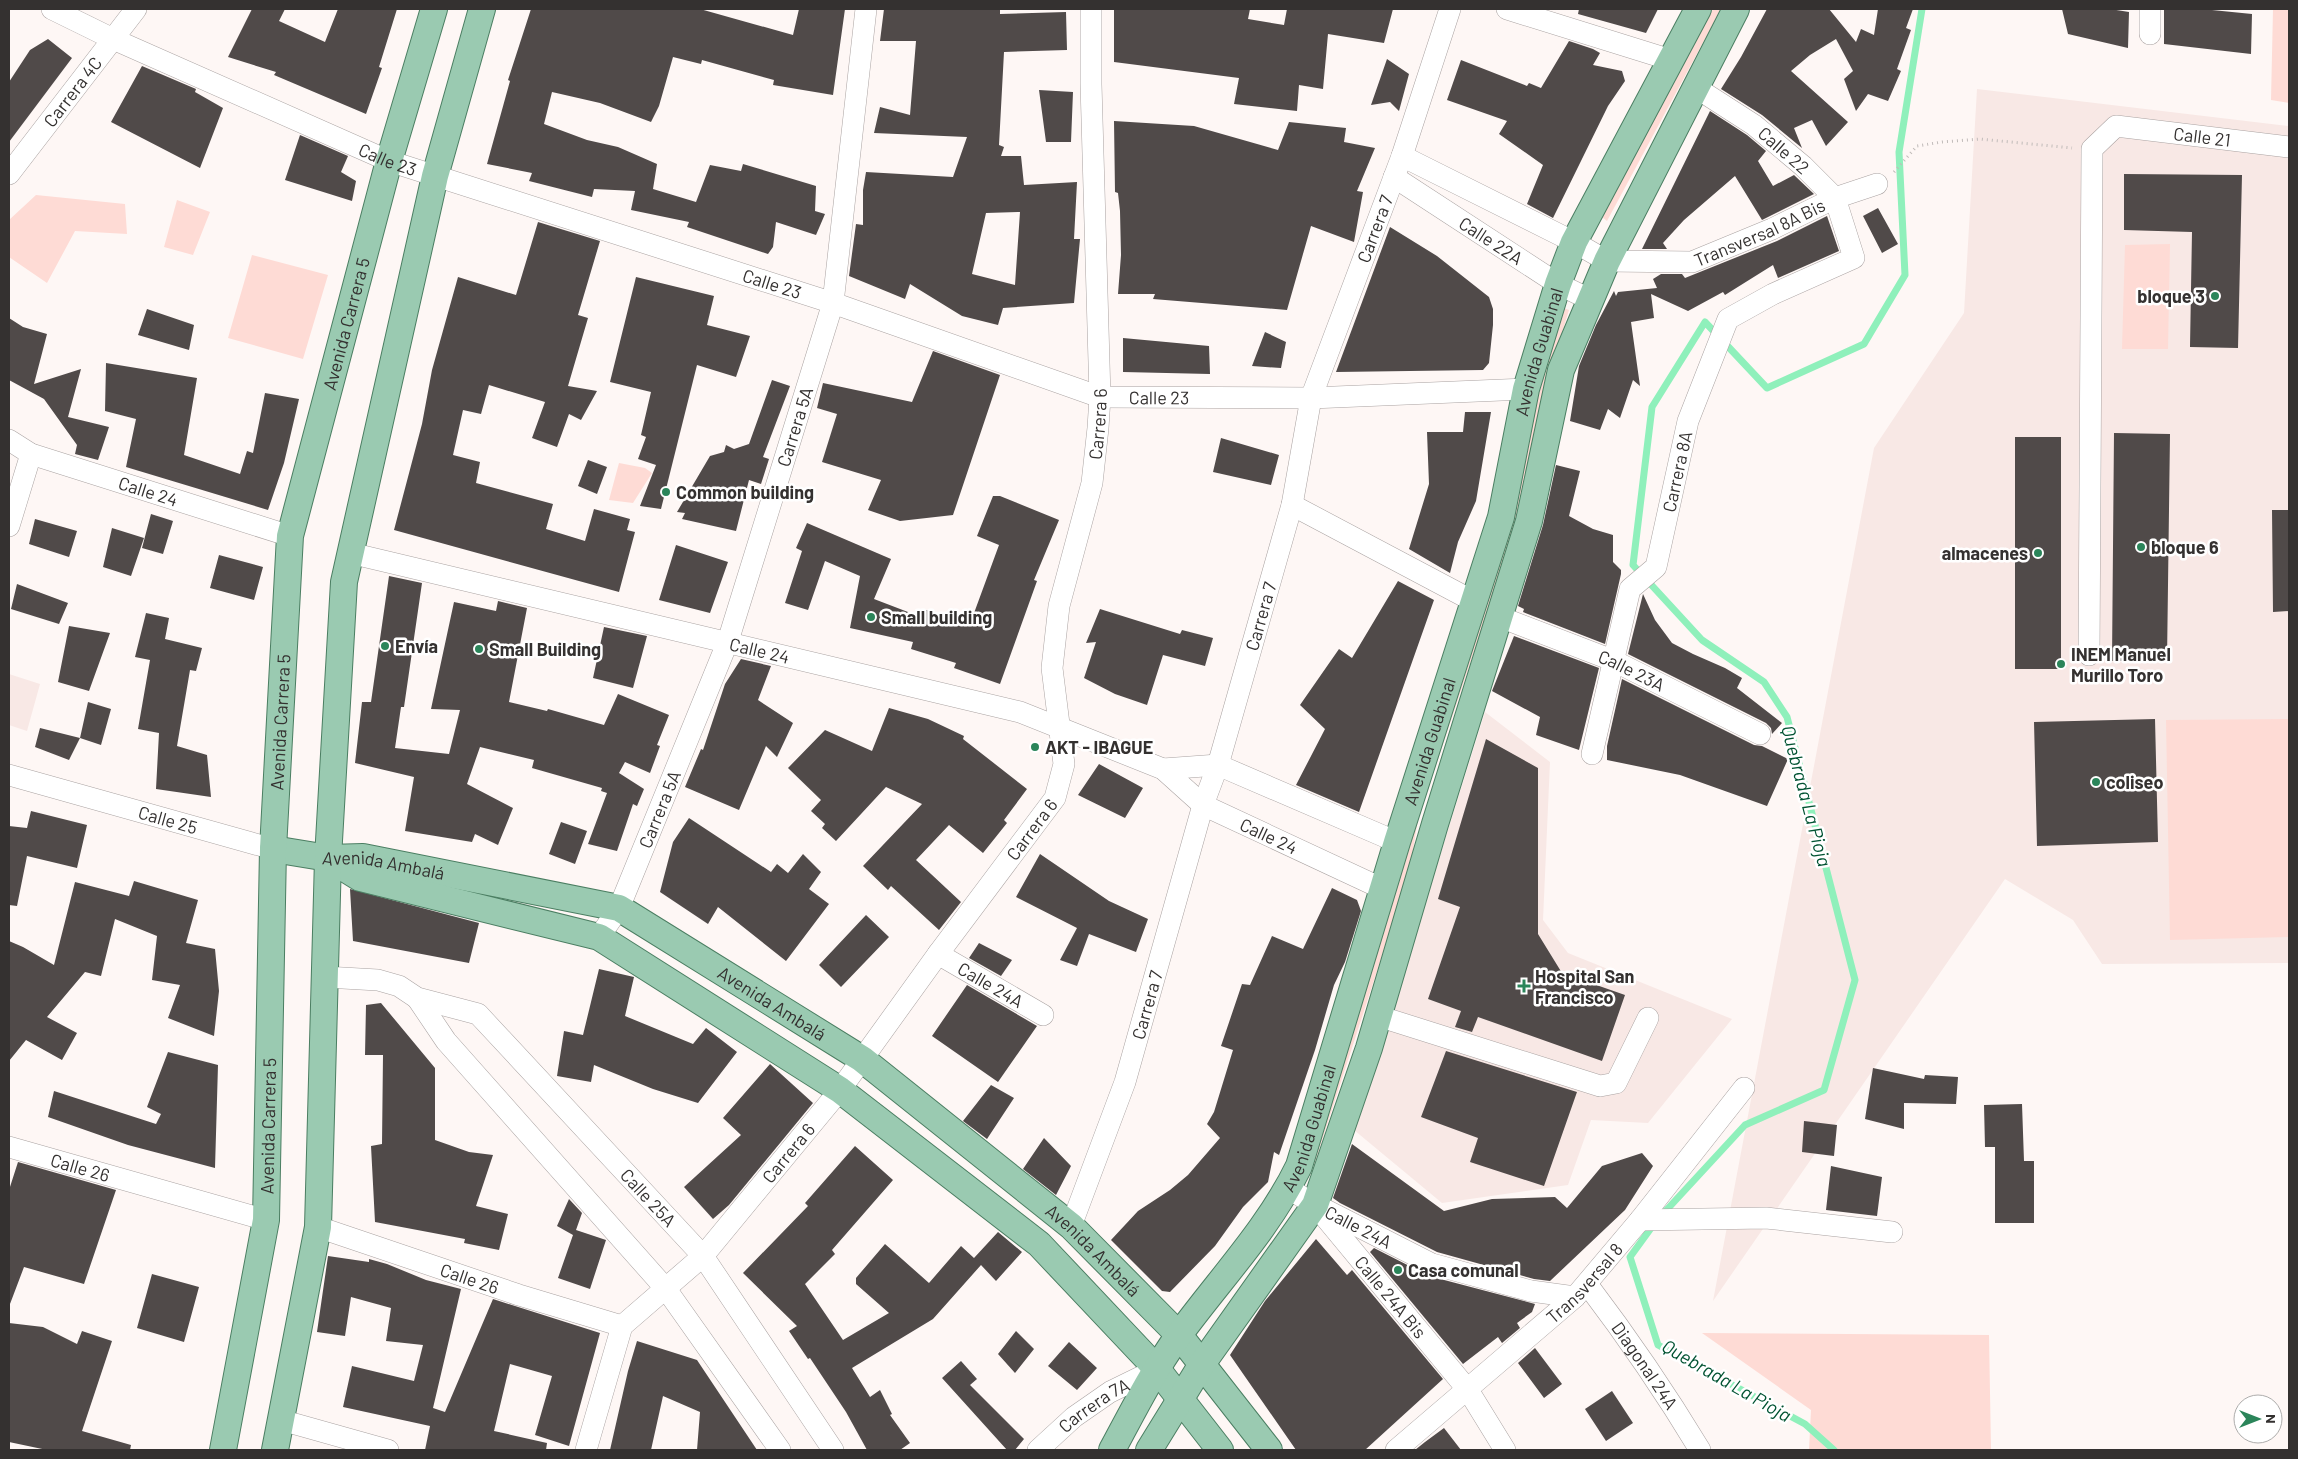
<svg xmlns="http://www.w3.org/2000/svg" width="2298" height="1459" font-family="Barlow,sans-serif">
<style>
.built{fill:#f8e8e5}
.green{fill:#fedbd5}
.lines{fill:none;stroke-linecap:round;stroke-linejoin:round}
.stream{stroke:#8ff0bb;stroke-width:7}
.building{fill:#504a49;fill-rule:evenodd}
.minor-casing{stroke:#aaa3a2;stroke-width:22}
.major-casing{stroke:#4b7e62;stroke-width:28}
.path{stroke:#c0bbb9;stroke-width:3;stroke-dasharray:1 4;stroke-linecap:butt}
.minor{stroke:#fff;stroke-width:21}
.major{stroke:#9acab1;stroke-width:26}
.poi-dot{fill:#2b855a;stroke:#fff;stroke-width:2}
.labels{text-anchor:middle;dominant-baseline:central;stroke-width:5;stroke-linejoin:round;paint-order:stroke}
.street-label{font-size:18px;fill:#343130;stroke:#fff}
.poi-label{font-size:18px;font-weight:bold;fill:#343130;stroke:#fff;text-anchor:start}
.water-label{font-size:19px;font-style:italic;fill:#015332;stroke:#fff}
</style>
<rect width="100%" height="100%" fill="#fef7f5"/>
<path class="built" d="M1977,89L2289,126V963L2102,964L2073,920L2005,879L1713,1301L1874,448L1964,313Z
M9,674L40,684L27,731L9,725Z
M1485,712L1550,762L1543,920L1568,953L1732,1019L1648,1123L1591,1120L1568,1185L1442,1203L1354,1130Z"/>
<path class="green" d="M1713,9H1721L1607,221L1602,217Z
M2273,9H2289V103L2271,100Z
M36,195L125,204L127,234L75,231L47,283L9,257V220Z
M177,200L210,212L193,255L164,247Z
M2170,244L2168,349H2122L2125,245Z
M252,255L328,275L303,359L228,338Z
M1559,306L1569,310L1546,385L1518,520L1418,819L1412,856L1400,900L1314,1165L1307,1162L1394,897L1522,460Z
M619,463L645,468L652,473L633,503L609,500Z
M2289,719V937L2170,940L2166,720Z
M1702,1333L1989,1335L1991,1450H1809L1811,1410Z"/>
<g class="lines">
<path class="stream" d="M1661,1216L1745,1125L1824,1090L1855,980L1787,717L1764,682L1702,640L1633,565L1652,407L1705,322L1767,388L1864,344L1905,275L1899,152L1922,9
M1654,1224L1630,1257L1658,1345L1805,1424L1834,1450"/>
</g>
<path class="building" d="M252,9H285L279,21L325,42L338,9H397L379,67L382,68L366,114L274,75L276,72L228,57Z
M531,9H700L793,35L799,9H845L833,95L773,85L774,80L702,60L701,64L673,57L659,106L651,122L600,103L552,92L544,124L587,140L618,147L657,164L653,189L696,202L710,165L741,171L743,164L816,186L815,211L825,214L816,235L776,222L773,247L768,254L687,227L689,222L631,210L635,191L594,189L592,197L529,181L532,173L487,164L510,81L508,80Z
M884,9H1000V14L1066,12L1067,50L1004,52L999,145L1004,147L1001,156H1021L1024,185L1077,182L1074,239H1080L1074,303L1003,308L998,325L962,316L910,284L905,299L849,276L856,224L863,225V190L866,172L953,177L967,137L874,133L880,107L910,115L916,41H880ZM1020,212L1015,285L972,274L986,213Z
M1114,9H1250L1248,19L1284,25L1287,9H1393L1384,43L1328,34L1323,89L1299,85L1297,111L1234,104L1239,78L1114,62Z
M1579,9H1658L1646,33L1578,14Z
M1767,9H1829L1856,42L1861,29L1874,35L1878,9H1913L1906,28L1911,30L1897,69L1901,71L1888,101L1868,94L1856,111L1844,79L1853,71L1836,39L1810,55L1791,71L1848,122L1826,146L1812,120L1794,128L1802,148L1762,115L1721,89L1741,57Z
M2062,9H2110L2129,12L2128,48L2068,34Z
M2164,9H2202L2252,14L2251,54L2164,44Z
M48,39L72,58L9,142V82L30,50Z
M1569,41L1593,49L1600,53L1593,65L1622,71L1625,81L1608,106L1553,218L1527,204L1543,165L1499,134L1507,121L1447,100L1461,60L1527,86L1529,83L1541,88Z
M1387,59L1409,74L1399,111L1390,102L1371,105Z
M142,66L196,89L195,92L223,108L200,168L111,122Z
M1039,90L1073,92L1071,142H1046Z
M1710,111L1747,135L1766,151L1758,161L1773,186L1794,175L1814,194L1762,220L1735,176L1684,220L1663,243L1667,249H1642Z
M1114,121L1194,126L1278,150L1289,122L1346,128L1344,142L1375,148L1357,191L1363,192L1354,242L1311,226L1287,310L1153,299L1155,294H1118L1121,255L1120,211L1118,193L1115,192Z
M300,135L348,156L341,172L356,181L352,201L285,180Z
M2124,174L2242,175L2238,348L2190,347L2192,232L2124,230Z
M1878,208L1898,244L1882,253L1863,216Z
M1827,216L1839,251L1778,278L1773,265L1725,295L1723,292L1688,311L1651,294L1654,318L1631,322L1640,386L1633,380L1620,418L1608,409L1600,430L1570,421L1579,366L1596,325L1614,291L1616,296L1618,292L1657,288L1653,279L1661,274H1682L1685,278L1777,241Z
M538,222L600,241L578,315L588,318L568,386L597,391L581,420L569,414L557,447L532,438L545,402L489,385L481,414L463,410L453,455L480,462L476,483L553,504L546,529L585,541L594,509L630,519L627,530L635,532L619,592L394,530L422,424L432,370L458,277L516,295Z
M1390,227L1437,256L1489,297L1493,309V325L1489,363L1483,370L1336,372Z
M636,277L714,296L707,325L750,336L736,377L697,365L661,509L640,506L656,465L638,459L646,437L641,435L651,392L610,382Z
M147,309L194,325L189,350L138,335Z
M9,318L23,327L47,334L34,384L81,369L68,417L109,427L98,460L75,454L77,445L44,399L9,380Z
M1265,332L1286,342L1281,368L1252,366Z
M1123,338L1209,346L1210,374L1123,372Z
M933,351L1000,375L953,515L900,521L868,510L881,480L822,462L837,414L817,408L823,383L912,402Z
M106,363L197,378L184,455L240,474L247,451L253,453L265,393L299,399L284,463L268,510L126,467L136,419L105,411Z
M772,380L790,386L763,457L769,459L761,484L749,480L736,531L682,519L685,513L677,512L710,456L724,452L726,445L734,449L749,444Z
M1465,412H1491L1476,501L1458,542L1450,573L1409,549L1429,484L1427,432H1463Z
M2114,433L2170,434L2167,661H2112Z
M2015,437H2061V669H2015Z
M1221,438L1279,455L1271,485L1213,472Z
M588,460L607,467L597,494L578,486Z
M1556,465L1580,471L1569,516L1593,529L1613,535V562L1621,570V574L1605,644L1523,612L1524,609L1518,606L1543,525Z
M993,496H1000L1059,520L1034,580L1037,581L1000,684L954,668L956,663L911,649L913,642L850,628L860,576L825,561L808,610L785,603L802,551L796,548L807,523L891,559L874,599L921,617L923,609L970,624L999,545L977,536Z
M2272,510H2289V611L2273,612Z
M151,514L173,521L163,554L142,548Z
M35,519L77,531L69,557L29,544Z
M112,528L144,538L131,576L103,567Z
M676,545L728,562L710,613L659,600Z
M219,555L263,567L254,600L210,588Z
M389,576L422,583L404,707H401L395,748L449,754L460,710L431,709L454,602L496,611L498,601L527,608L509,702L547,711L548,709L604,725L618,694L669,715L657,745L660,746L650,773L625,762L619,773L644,789L637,806L633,804L617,851L588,844L607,793L601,791L602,788L532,768L534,760L480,747L467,784L513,808L498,845L475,834L472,842L405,831L414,777L355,763L362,702H371Z
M1398,581L1434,600L1359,812L1296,785L1325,729L1300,705L1339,649L1352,658Z
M17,584L68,603L59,624L11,609Z
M1643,594L1655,620L1672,643L1693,654L1725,668L1742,678L1737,688L1782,723L1772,734L1771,728L1766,723L1628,654Z
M1100,609L1180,634L1182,630L1213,638L1205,666L1163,655L1147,705L1115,694L1084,678L1096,642L1086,643Z
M146,613L169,618L165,639L202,648L196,671L190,670L177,746L207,755L211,797L156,789L159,733L138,729L150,660L135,657Z
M69,626L110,633L89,691L58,682Z
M604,627L647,636L633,688L593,678Z
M1514,636L1599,668L1579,750L1536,735L1540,717L1492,691Z
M741,659L771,666L758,700L793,723L777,757L766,746L739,810L685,787L701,749L703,750L725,684Z
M1622,679L1754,745L1762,746L1788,759L1767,806L1680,775L1607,760V746Z
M88,702L111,709L101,745L80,738Z
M889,708L928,719L964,736L963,739L1027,789L1004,820L1007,823L983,853L949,825L916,860L961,902L939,930L891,886L888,890L863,866L922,804L886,787L836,841L822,828L825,824L811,811L821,800L788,768L825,730L872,751Z
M2155,719L2158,842L2037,846L2034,722Z
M40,728L80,738L69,760L35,747Z
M1486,739L1538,768V934L1562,973L1625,995L1602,1061L1478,1017L1472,1032L1455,1027L1461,1011L1428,999L1460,907L1438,899Z
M1099,764L1143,788L1125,818L1078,795Z
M31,811L87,825L77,868L27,856L17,906L9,905V826L27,828Z
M689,818L771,872L777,864L788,873L803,854L821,872L809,889L829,904L786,961L718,907L708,924L660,892L673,842Z
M561,822L587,831L575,864L549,854Z
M1040,854L1109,901L1148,919L1136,952L1089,934L1077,966L1060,960L1077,928L1016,897Z
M134,881L198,900L186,943L215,949L219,991L214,1036L168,1018L180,985L152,980L157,936L115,919L101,976L85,972L47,1017L77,1033L62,1060L26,1040L9,1061V941L23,947L54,965L75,882L129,896Z
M1332,888L1357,900L1361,911L1345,962L1334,985L1315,1050L1279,1155L1274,1152L1268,1182L1243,1207L1215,1246L1170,1292L1162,1291L1111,1240L1138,1211L1170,1190L1188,1175L1220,1138L1207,1124L1214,1112L1233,1050L1221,1046L1242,984L1250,985L1272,936L1303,949Z
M350,889L479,923L469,963L353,941Z
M866,915L889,937L841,987L819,965Z
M979,943L1012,960L1001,976L969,958Z
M599,969L634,977L625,1016L693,1044L706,1028L737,1052L698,1103L653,1089L594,1065L591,1082L557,1076L564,1031L583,1035Z
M967,985L1037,1026L998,1082L932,1036Z
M381,1003L435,1068V1140L469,1152L493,1155L476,1206L508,1214L499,1250L464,1243L465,1239L375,1222L371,1146L382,1144L383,1055H365L366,1005Z
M1446,1051L1577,1092L1544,1186L1470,1162L1478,1138L1421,1117Z
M168,1052L218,1065L215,1168L128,1145L48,1117L54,1091L156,1124L161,1114L147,1107Z
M770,1064L813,1103L729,1205L713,1219L684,1187L741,1135L723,1118Z
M1873,1068L1924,1079L1925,1075L1958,1077L1956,1104L1904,1103V1129L1865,1119Z
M991,1085L1014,1098L987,1139L963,1121Z
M2022,1104L2024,1161H2034V1223H1995V1147H1985L1984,1105Z
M1804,1121L1837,1125L1834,1156L1802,1152Z
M1044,1138L1071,1166L1056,1195L1023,1169Z
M1352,1144L1444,1211L1492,1199L1555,1197L1567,1208L1602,1166L1642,1153L1653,1166L1625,1210L1550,1281L1534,1279L1437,1252L1340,1203L1333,1198Z
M855,1146L893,1180L832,1250L835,1254L805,1284L843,1340L889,1313L856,1284V1278L885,1244L929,1283L961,1246L974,1258L998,1232L1022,1252L996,1281L981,1265L933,1319L852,1368L870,1397L880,1390L892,1414L890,1415L910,1443L900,1450H867L846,1412L810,1358L808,1359L789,1331L797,1326L743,1273L808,1206L805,1203Z
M18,1162L116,1190L84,1284L24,1267L10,1304L9,1190Z
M1831,1166L1882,1177L1877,1216L1826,1210Z
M569,1199L582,1213L576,1230L606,1240L590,1289L558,1278L573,1235L557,1226Z
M1316,1239L1347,1275L1352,1270L1443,1379L1365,1450H1296L1230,1355L1265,1301Z
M1374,1248L1429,1276L1535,1304L1532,1312L1517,1323L1520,1328L1502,1343L1498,1337L1463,1364L1370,1252Z
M328,1256L369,1262V1259L387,1264L426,1280L461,1289L433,1408L445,1412L493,1299L600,1333L569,1446L535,1435L552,1376L510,1364L494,1431L547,1443L546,1450H425L430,1426L343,1407L352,1366L414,1381L423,1345L386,1341L391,1308L351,1297L345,1336L317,1332Z
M152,1274L199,1287L184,1342L137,1328Z
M9,1323L43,1327L77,1344L82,1331L112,1341L82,1431L131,1445L130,1450H47L9,1442Z
M1016,1331L1034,1349L1015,1373L998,1354Z
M637,1341L697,1360L757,1450H697L700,1412L663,1396L651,1450H610L628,1371Z
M1069,1342L1097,1368L1077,1390L1048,1366Z
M1535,1348L1562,1384L1544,1398L1518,1363Z
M961,1361L977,1379L970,1385L1024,1439L1015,1450H1007L942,1378Z
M1612,1391L1633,1423L1606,1441L1585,1409Z
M1444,1428L1461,1450H1415L1425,1442Z"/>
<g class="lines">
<g class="minor-casing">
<g id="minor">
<path id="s1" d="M52,9L113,39L389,161L833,303L1100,397L1311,398L1526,389"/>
<path d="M1507,9L1671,60"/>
<path d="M2150,9V34"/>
<path id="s2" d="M1402,156L1574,242L1607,261L1692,262L1772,229L1835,198L1877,184"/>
<path id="s3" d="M9,174L136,9"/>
<path id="s4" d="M1394,177L1558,284L1591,300"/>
<path id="s5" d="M9,440L31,454L290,536"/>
<path d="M1292,505L1475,602"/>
<path d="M9,526L31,454"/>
<path id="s6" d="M350,553L1020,712L1163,769L1203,805L1383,889"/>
<path id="s7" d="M1500,617L1612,660L1760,734"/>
<path id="s8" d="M2089,655L2092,149L2116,126L2289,147"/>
<path id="s9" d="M1592,754L1630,589L1656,567L1688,421L1728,319L1773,294L1854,258L1835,198L1803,166L1754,125L1695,87"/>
<path d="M1163,769L1218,765L1397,842"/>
<path id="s10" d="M9,775L273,849"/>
<path id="s11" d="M599,937L619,908L728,641L833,303L866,9"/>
<path id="s12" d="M938,954L1043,1015"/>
<path id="s13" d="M325,977L378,980L399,986L417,998L478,1014L703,1256L833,1450"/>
<path d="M417,998L446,1041L666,1289L780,1450"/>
<path d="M1378,1016L1600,1086L1616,1083L1648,1018"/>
<path id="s14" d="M9,1147L266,1220"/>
<path id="s15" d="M1288,1188L1315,1205L1468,1390L1505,1450"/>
<path id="s16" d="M1322,1208L1432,1264L1531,1291L1575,1297"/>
<path d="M1640,1220L1766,1218L1892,1232"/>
<path id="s17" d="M1071,1226L1125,1082L1203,805L1218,765L1292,505L1311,398L1402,156L1450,9"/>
<path id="s18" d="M318,1227L519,1295L622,1326"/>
<path id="s19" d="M1587,1284C1628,1338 1665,1392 1700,1450"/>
<path d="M281,1420L388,1450"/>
<path id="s20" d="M586,1450L622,1326L703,1256L840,1090L938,954L1055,798L1064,764L1052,668L1059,606L1092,483L1098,428L1100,397L1091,84V9"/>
<path id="s21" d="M1038,1450L1074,1417L1110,1392L1157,1369"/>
<path id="s22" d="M1396,1450L1575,1297L1640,1220L1744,1088"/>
</g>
</g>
<g class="major-casing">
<g id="major">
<path id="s23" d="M273,849L328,858L363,857L619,908L862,1059L1071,1226L1179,1335L1269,1450"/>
<path d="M328,858L360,878L599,937L840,1090L1039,1244L1157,1369L1220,1450"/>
<path id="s24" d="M223,1450L266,1220L273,849L290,536L389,161L434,9"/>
<path d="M275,1450L318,1227L328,858L344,582L435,176L482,9"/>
<path id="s25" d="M1112,1450C1133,1411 1153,1371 1179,1335C1220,1279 1269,1228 1299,1166L1397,842L1501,517L1526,389L1558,284L1574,242L1698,9"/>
<path d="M1149,1450L1202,1364L1315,1205L1369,1048L1435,824L1529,521L1561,370L1607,261L1736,9"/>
</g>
</g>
<path class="path" d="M1894,172L1917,146L1942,142L1980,139L2072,148"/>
<use href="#minor" class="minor"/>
<use href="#major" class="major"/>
</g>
<g class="poi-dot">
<circle cx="2215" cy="296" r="5"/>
<circle cx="666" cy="492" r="5"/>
<circle cx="2141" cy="547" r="5"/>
<circle cx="2038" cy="553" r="5"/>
<circle cx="871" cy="617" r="5"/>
<circle cx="385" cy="646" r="5"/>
<circle cx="479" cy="649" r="5"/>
<circle cx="2061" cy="664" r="5"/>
<circle cx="1035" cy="747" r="5"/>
<circle cx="2096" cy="782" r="5"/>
<path d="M1521.5 978.5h5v5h5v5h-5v5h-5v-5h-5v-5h5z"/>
<circle cx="1398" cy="1270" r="5"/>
</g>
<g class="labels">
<g class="street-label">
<text stroke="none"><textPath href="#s3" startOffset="104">Carrera 4C</textPath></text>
<text stroke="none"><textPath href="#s8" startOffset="626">Calle 21</textPath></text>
<text transform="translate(1784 150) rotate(41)">Calle 22</text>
<text stroke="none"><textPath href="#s1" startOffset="368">Calle 23</textPath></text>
<text stroke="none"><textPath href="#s17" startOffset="1044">Carrera 7</textPath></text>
<text stroke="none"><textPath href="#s2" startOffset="389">Transversal 8A Bis</textPath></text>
<text stroke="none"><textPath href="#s4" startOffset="116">Calle 22A</textPath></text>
<text stroke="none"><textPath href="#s1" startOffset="772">Calle 23</textPath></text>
<text stroke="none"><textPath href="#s24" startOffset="1138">Avenida Carrera 5</textPath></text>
<text stroke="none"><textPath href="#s25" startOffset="1190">Avenida Guabinal</textPath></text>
<text stroke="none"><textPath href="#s1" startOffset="1178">Calle 23</textPath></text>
<text stroke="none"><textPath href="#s20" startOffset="1195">Carrera 6</textPath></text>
<text stroke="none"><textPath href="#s11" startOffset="548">Carrera 5A</textPath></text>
<text stroke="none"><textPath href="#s9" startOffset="301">Carrera 8A</textPath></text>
<text stroke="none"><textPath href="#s5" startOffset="149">Calle 24</textPath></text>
<text stroke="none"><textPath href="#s17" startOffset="639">Carrera 7</textPath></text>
<text stroke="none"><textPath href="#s6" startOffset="421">Calle 24</textPath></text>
<text stroke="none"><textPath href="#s7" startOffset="142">Calle 23A</textPath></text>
<text stroke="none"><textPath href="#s24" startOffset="732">Avenida Carrera 5</textPath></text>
<text stroke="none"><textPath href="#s25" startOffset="785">Avenida Guabinal</textPath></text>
<text stroke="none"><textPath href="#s11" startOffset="142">Carrera 5A</textPath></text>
<text stroke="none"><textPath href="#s10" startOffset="165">Calle 25</textPath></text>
<text stroke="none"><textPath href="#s20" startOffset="775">Carrera 6</textPath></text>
<text stroke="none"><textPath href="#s6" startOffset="969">Calle 24</textPath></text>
<text stroke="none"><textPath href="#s23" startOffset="112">Avenida Ambalá</textPath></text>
<text stroke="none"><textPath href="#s12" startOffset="61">Calle 24A</textPath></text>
<text stroke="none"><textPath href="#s23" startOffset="532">Avenida Ambalá</textPath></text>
<text stroke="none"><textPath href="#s17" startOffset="234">Carrera 7</textPath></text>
<text stroke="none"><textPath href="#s24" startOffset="328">Avenida Carrera 5</textPath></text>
<text stroke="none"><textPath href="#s25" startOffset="380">Avenida Guabinal</textPath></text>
<text stroke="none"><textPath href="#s20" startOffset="370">Carrera 6</textPath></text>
<text stroke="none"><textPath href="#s14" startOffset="74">Calle 26</textPath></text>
<text stroke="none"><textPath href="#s13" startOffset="410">Calle 25A</textPath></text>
<text stroke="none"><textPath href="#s16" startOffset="41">Calle 24A</textPath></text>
<text stroke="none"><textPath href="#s23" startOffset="938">Avenida Ambalá</textPath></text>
<text stroke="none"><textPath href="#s18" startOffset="160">Calle 26</textPath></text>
<text stroke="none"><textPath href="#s22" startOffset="252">Transversal 8</textPath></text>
<text stroke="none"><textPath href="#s15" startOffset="151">Calle 24A Bis</textPath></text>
<text stroke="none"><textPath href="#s19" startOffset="100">Diagonal 24A</textPath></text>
<text stroke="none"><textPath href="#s21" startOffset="72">Carrera 7A</textPath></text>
</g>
<g class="poi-label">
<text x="2205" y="296" text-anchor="end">bloque 3</text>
<text x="676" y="492">Common building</text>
<text x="2151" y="547">bloque 6</text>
<text x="2028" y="553" text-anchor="end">almacenes</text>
<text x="881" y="617">Small building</text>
<text x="395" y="646">Envía</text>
<text x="489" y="649">Small Building</text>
<text x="2071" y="654">INEM Manuel<tspan x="2071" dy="21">Murillo Toro</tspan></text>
<text x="1045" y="747">AKT - IBAGUE</text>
<text x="2106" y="782">coliseo</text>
<text x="1535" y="976">Hospital San<tspan x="1535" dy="21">Francisco</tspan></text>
<text x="1408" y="1270">Casa comunal</text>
</g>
<g class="water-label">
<text transform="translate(1807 796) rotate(75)">Quebrada La Pioja</text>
<text transform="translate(1727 1380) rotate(30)">Quebrada La Pioja</text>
</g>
</g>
<rect width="2298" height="1459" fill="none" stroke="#343130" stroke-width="20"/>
<g transform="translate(2258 1419) rotate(90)"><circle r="24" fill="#ffffff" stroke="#aeadac"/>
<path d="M0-4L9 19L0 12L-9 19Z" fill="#2b855a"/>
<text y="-8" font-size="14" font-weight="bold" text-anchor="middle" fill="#343130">N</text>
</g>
</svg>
